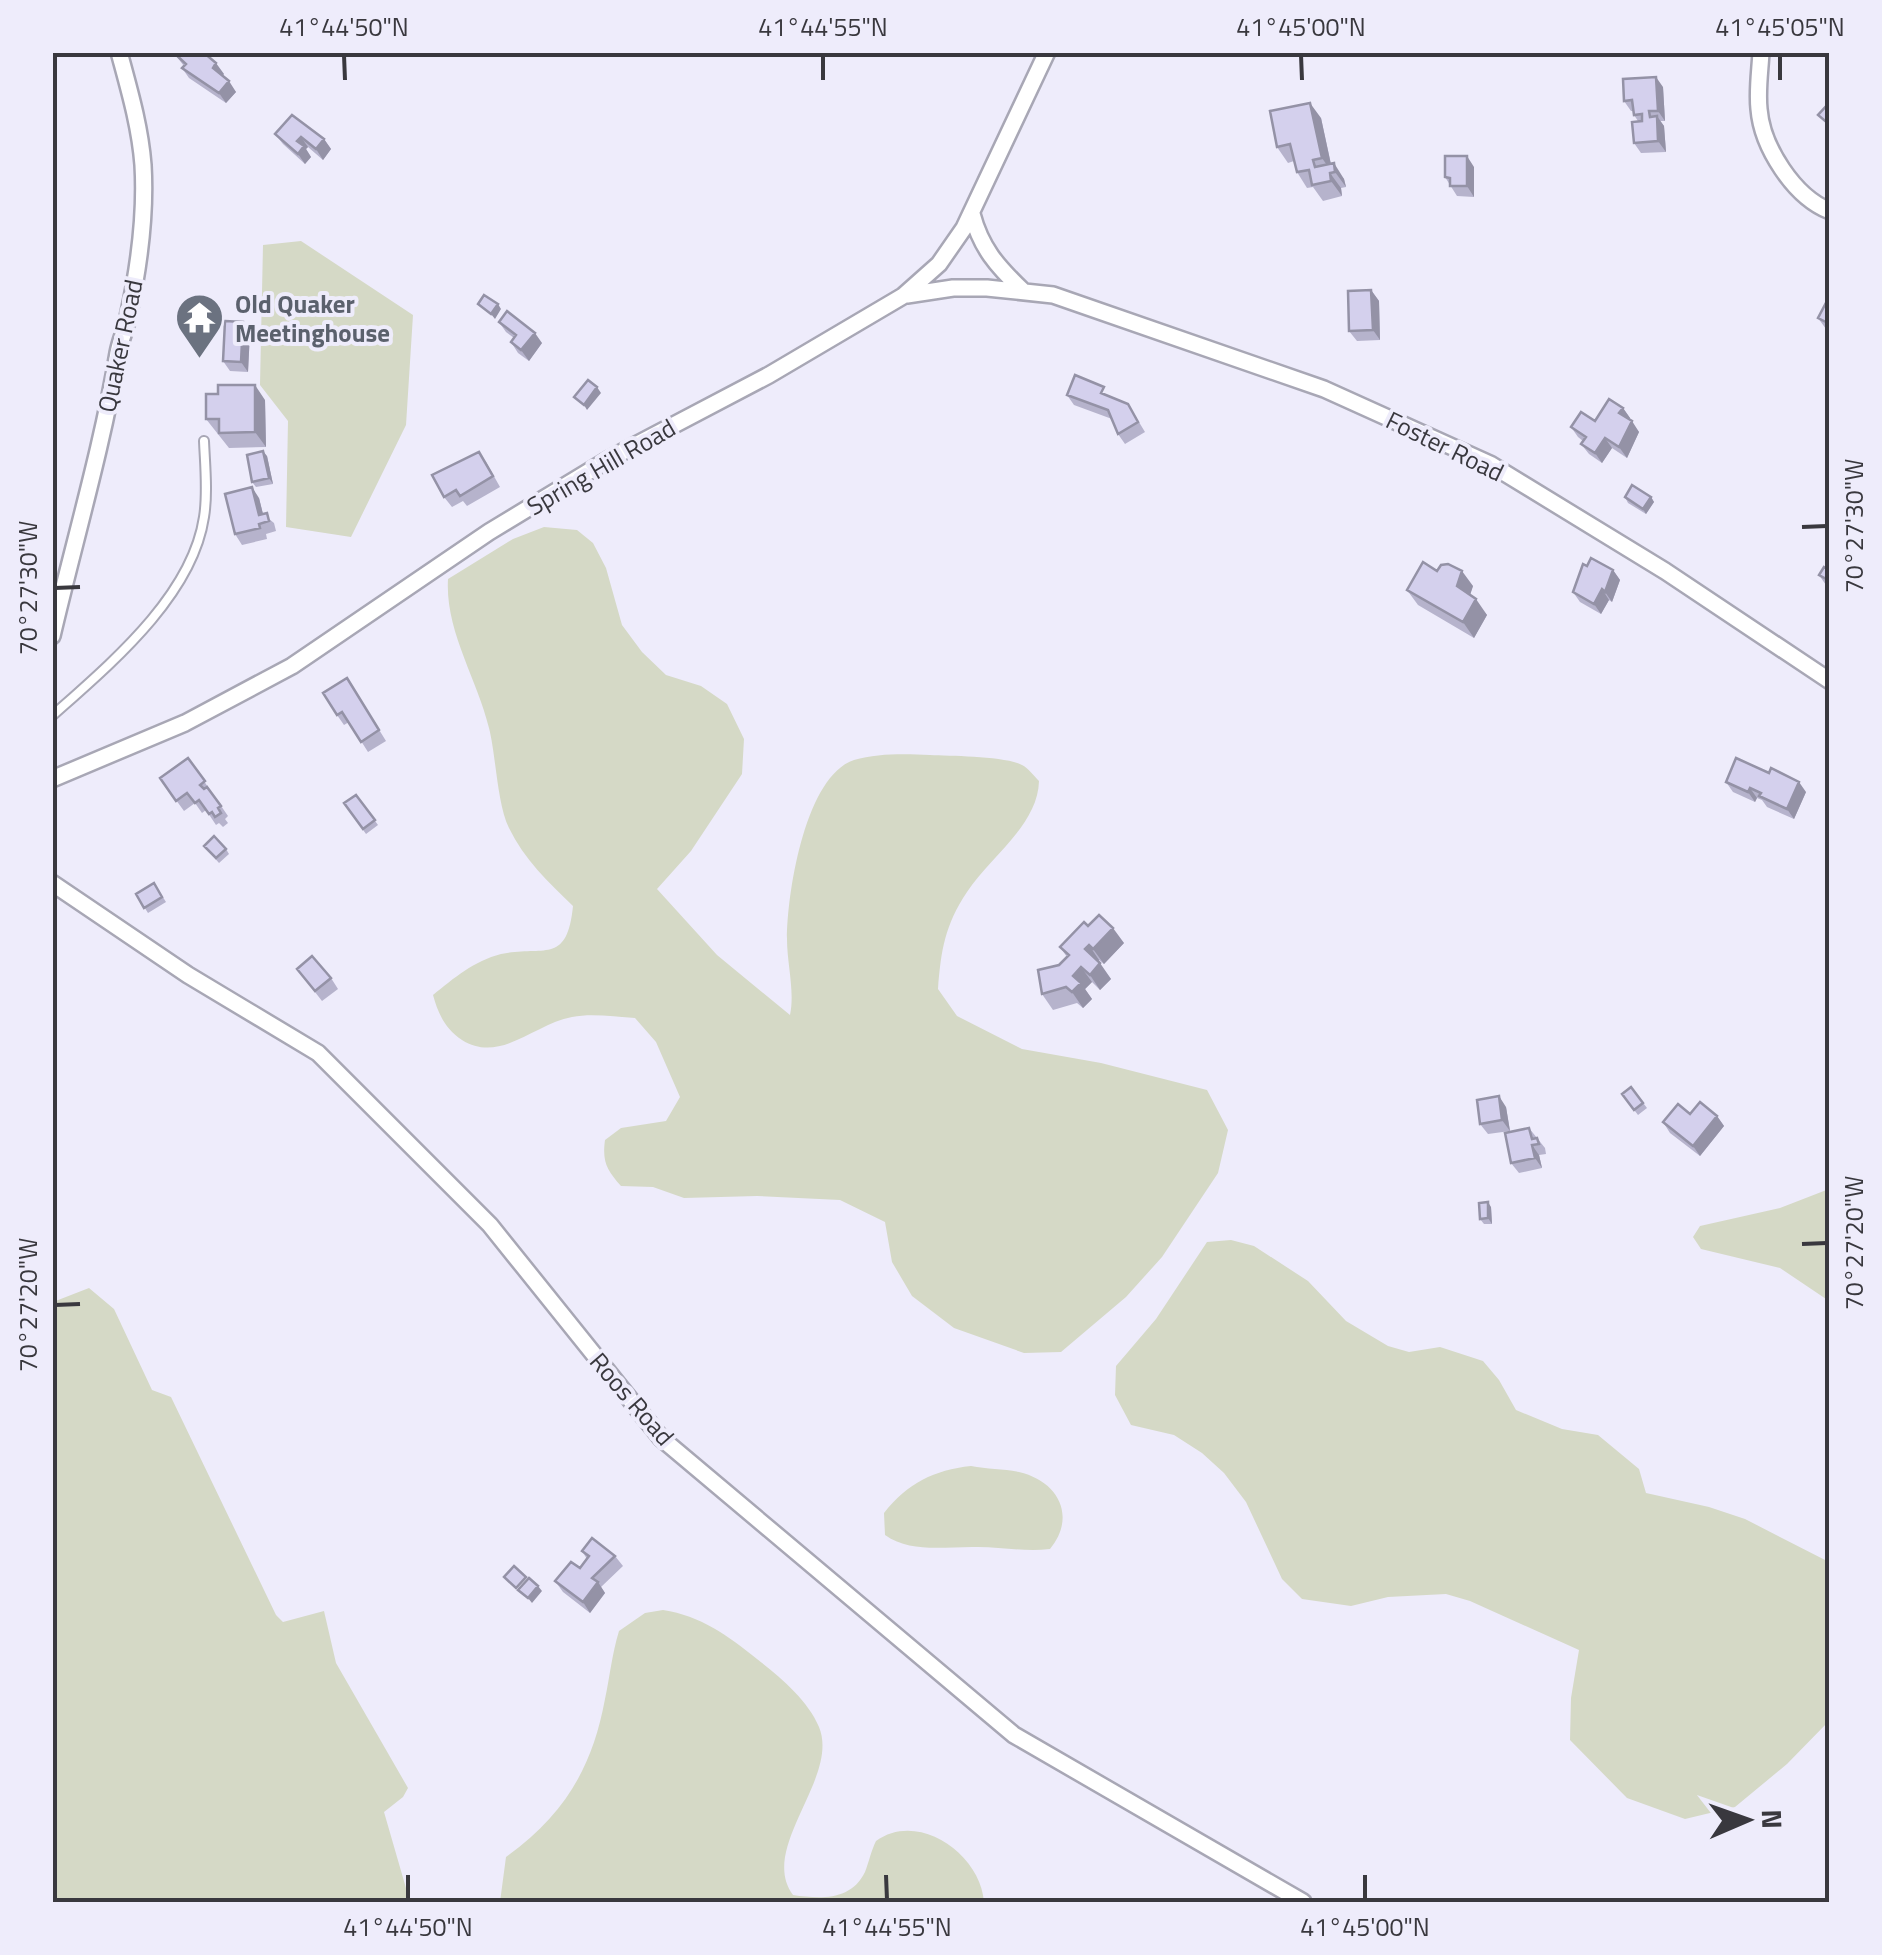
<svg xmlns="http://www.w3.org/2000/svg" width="1882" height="1955" font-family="'Titillium Web',sans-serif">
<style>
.green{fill:#d5d9c6}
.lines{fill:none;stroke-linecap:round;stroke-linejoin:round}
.service-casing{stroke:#a8a7b5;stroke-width:12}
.minor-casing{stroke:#a8a7b5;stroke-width:20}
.service{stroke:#fff;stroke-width:8}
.minor{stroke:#fff;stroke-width:15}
.wall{fill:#b6b3cc}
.shaded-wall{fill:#9492a6}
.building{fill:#d4d0ed;stroke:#9492a6;stroke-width:2.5}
.ticks{fill:none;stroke:#39383e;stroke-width:4}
.labels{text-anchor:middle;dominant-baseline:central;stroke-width:8;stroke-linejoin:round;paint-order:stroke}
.worship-label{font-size:25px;font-weight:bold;fill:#5b616d;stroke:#eeecfb;text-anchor:start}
.street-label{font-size:25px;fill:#39383e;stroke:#eeecfb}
.neatline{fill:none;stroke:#39383e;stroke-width:4}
.ticks-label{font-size:25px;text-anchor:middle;fill:#39383e}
</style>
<rect width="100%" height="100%" fill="#eeecfb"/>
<!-- green -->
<path class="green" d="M301,241l112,74 -7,110 -55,112 -65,-10 2,-106 -28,-36 3,-140z
M544,527l33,3 16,13 13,25 16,57 20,27 24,23 35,11 26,18 17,35 -2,35 -51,77 -34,38 60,66 73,60c5,-24 -3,-51 -3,-76 0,-45 18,-163 67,-179 24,-7 52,-6 76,-5 21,1 75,1 92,10 6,3 12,11 17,16 -1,44 -49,76 -72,111 -22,33 -26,58 -29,97l19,27 65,33 79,14 106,27 21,40 -10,43 -56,84 -36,40 -65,55 -37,1 -70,-25 -42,-32 -20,-34 -7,-40 -45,-22 -83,-4 -73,2 -31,-11 -32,-1c-14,-16 -19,-24 -16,-46l16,-12 45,-7 14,-24 -24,-55 -21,-24c-20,-1 -43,-5 -63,-1 -38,7 -72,47 -110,23 -17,-11 -24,-27 -29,-45 21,-17 41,-34 68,-41 42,-9 66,12 72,-48 -25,-24 -49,-47 -64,-78 -12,-24 -13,-73 -20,-100 -12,-50 -44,-97 -41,-149l65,-40z
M1829,1189v112l-49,-33 -79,-19 -8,-12 7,-11 80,-18z
M1231,1240l23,6 54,35 38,40 42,25 21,6 31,-5 43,14 16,19 17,30 46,19 36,6 41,34 7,24 63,14 36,12 84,43v159l-42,43 -52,43 -50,12 -58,-21 -57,-58 1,-42 8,-48 -109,-49 -24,-7 -58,3 -37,9 -49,-7 -20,-20 -36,-77 -22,-29 -22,-20 -28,-18 -43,-10 -16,-30 1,-29 40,-47 51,-77z
M89,1288l25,21 38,81 19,7 105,218 7,7 41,-11 12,52 72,125 -5,9 -19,15 26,90h-357v-600z
M971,1466c16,3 33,3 48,6 39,9 58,44 31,77 -25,3 -47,-2 -72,-2 -31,-1 -66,7 -93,-12l-1,-22c24,-30 50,-43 87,-47z
M663,1610c38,6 64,25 94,49 22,17 51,41 62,68 21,51 -61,121 -26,168 27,4 58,6 72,-23 4,-10 6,-21 11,-31 43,-31 105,14 108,61h-484l6,-45c58,-42 86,-88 99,-158 5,-24 7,-45 14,-68l26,-18z"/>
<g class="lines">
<defs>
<path id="service" d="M52,716c57,-51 140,-119 152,-199 4,-24 1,-52 0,-76"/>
<path id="minor" d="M1761,52c-1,19 -4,38 -2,57 3,38 35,88 71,102
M972,214c9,34 25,52 50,76
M907,295l46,-7h34l66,7 271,94 166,75 175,107 165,110
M52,636c22,-94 50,-188 66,-283 2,-12 8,-24 10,-36 11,-50 18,-102 15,-152 -3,-39 -14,-76 -24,-113
M52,779l133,-56 107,-57 197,-134 122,-74 158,-83 134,-79 36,-32 25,-36 83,-176
M52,883l136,92 130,78 172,172 171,213 353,297 289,167"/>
</defs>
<!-- service casing -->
<use href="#service" class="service-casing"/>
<!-- minor casing -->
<use href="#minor" class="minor-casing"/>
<!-- service -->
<use href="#service" class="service"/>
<!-- minor -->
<use href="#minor" class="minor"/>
</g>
<!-- wall -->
<path class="wall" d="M173,52l51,22 -2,2 14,16 -10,11 -37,-25 -7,-10 2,-2z
M1663,87l2,34h-5l4,5 2,26 -25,1 -7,-10 4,-22 -4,-6 -1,-4h-2l-7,-10z
M1321,118l10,46 13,15 2,8 -5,1 1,8 -19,5 -10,-14 -6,1 -10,-16 -3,-11 -6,2 -11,-16z
M275,134l49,5 7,10 -8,11 -15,-13 -2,2 5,8 -6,7 -22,-20z
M1474,167v30l-17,-1 -12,-19z
M1371,290l8,11 1,39 -23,1 -8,-10z
M1830,298v33l-4,-2 -8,-11z
M243,322l7,10 -2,40 -18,-1 -7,-10z
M499,322l43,21 -13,18 -11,-8 -7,-11 3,-4 -8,-6z
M1067,395l43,1 18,8 17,28 -20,12 -7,-10 -6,-15 -38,-14z
M265,400l1,47 -37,1 -23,-29z
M1623,408l7,10 -1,2 10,12 -12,26 -15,-10 -10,15 -13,-9 -8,-10 2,-3 -5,-4 -7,-10 24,-6z
M267,456l6,28 -17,3 -4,-5z
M486,462l14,25 -33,19 -4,-5 -11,6 -8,-10z
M1625,497h26l3,5 -8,12 -18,-11z
M259,498l4,16 11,9 2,8 -10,3 1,5 -25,6 -7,-11z
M1587,566l26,4 7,10 -8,22 -3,-2 -8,14 -21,-12 -7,-10z
M1830,570v31l-5,-7 3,-6 -9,-13z
M1437,571l36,15 -3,9 17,20 -13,23 -56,-33 -11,-15z
M347,678l39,63 -18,11 -19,-30 -5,3 -7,-10z
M188,758l40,58 -3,3 3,4 -5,4 -4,-4 -3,2 -10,-15 -4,3 -7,-10 -11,8 -24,-33z
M1726,782l80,10 -12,27 -27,-12 -5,-7 -5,-2 -2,4 -22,-10z
M356,795l22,30 -12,9 -22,-31z
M204,846l22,3 3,5 -10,9z
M154,883l12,19 -18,11 -12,-19z
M1088,926l36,17 -20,21 -5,-4 -1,2 13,17 -11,11 -8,-8 -7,7 7,10 -9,9 -6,-5 -24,7 -11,-16 17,-29 8,-8 -7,-10z
M297,969l34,9 7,11 -16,12z
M1631,1087l16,21 -9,7 -16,-21z
M1506,1107l4,24 -22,3 -8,-10z
M1690,1114l27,2 7,10 -24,30 -30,-23 -7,-11z
M1529,1128l16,20 1,6 -7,1 3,13 -23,5 -8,-10z
M1491,1207l1,17h-8l-4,-5z
M582,1551l33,5 8,10 -22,21 4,6 -15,20 -27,-21 -8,-11 25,-13 7,-9z"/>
<!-- shaded-wall -->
<path class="shaded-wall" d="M216,63l8,11 -4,4 -7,-10z
M1656,77l7,10 2,34 -7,-10z
M229,81l7,11 -10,11 -7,-10z
M1310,103l11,15 12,56 -11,-16z
M1657,116l7,10 2,26 -8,-11z
M301,137l7,10 -2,2 5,8 -6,7 -7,-10 -1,-13z
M324,139l7,10 -8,11 -7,-11z
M1467,156l7,11v30l-7,-11z
M1334,163l10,16 2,8 -11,-15z
M1330,173l11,15 1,8 -11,-15z
M1371,290l8,11 1,39 -7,-10z
M498,304l3,5 -6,10 -4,-5z
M243,322l7,10 -2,40 -7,-10z
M535,333l7,10 -13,18 -8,-11z
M255,385l10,15 1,47 -11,-15z
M597,387l4,6 -14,17 -3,-5z
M1623,408l7,10 -4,5 -7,-10z
M1632,421l7,11 -12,26 -8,-11z
M1605,438l7,10 -10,15 -7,-10z
M263,451l4,5 6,28 -4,-6z
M252,487l7,11 6,24 -6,-7z
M1651,497l3,5 -8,12 -3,-5z
M1613,570l7,10 -8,22 -7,-10z
M1462,571l11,15 -5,15 -11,-15z
M1602,589l7,11 -8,14 -7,-10z
M1476,599l11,16 -13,23 -11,-16z
M1799,782l7,10 -12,27 -7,-10z
M1750,788l7,10 -2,4 -7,-10z
M1113,928l11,15 -20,21 -11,-15z
M1089,945l10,15 -3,4 -11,-15z
M1100,963l11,16 -11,11 -10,-15z
M1081,967l11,15 -7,7 7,10 -9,9 -11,-16 1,-16z
M1499,1096l7,11 4,24 -8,-11z
M1717,1116l7,10 -24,30 -7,-10z
M1532,1145l7,10 3,13 -7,-10z
M1488,1202l3,5 1,17 -4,-6z
M598,1582l7,11 -15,20 -7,-11z
M538,1586l4,5 -10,12 -4,-5z"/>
<!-- building -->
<path class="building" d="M173,52h30l13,11 -3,5 16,13 -10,12 -37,-25 4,-4z
M1656,77l2,34h-9l1,6 7,-1 1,25 -24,2 -2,-21 10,-1v-7l-8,1 -2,-15 -8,1 -1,-22z
M1830,102v23l-12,-10z
M1310,103l12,55 -9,2 2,7 19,-4 1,9 -5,1 1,8 -19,4 -3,-15 -12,2 -7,-28 -13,3 -7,-36z
M292,115l32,24 -8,10 -15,-12 -4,4 7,5 -6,8 -23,-20z
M1445,156h22v30h-17v-8l-5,-1z
M1371,290l2,40 -24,1 -1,-40z
M484,295l14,9 -7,10 -13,-10z
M1829,297l1,1v26l-12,-6z
M507,311l28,22 -14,17 -10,-8 5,-7 -17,-13z
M225,321l18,1 -2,40 -18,-1z
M1075,375l29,12 -3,6 27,11 10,18 -20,12 -10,-24 -41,-15z
M588,380l9,7 -13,18 -10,-8z
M218,385h37v47l-36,1v-14h-13v-25h12z
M1609,399l14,9 -4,5 13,8 -13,26 -14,-9 -10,15 -14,-9 5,-7 -15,-10 10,-15 14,9z
M263,451l6,27 -17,4 -5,-27z
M479,452l14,24 -33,20 -4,-6 -12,7 -12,-22z
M1632,485l19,12 -8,12 -18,-12z
M252,487l7,28 8,-2 2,8 -10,3 1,4 -25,6 -10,-40z
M1591,558l22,12 -8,22 -3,-3 -8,15 -21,-12 10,-28 4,2z
M1423,562l14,9 4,-6 7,-1 14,7 -5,15 19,13 -13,23 -56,-32z
M1824,567l6,3v11l-11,-6z
M347,678l32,52 -18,12 -19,-30 -5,3 -14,-22z
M188,758l17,23 -5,4 4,4 3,-2 14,19 -3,2 3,5 -6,4 -3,-5 -3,2 -10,-14 -4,3 -8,-10 -11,8 -16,-23z
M1736,758l33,15 2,-5 28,14 -12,27 -28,-13 2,-3 -11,-5 -2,4 -22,-10z
M356,795l19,25 -12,9 -19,-26z
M214,836l12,13 -10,9 -12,-12z
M154,883l8,14 -18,11 -8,-14z
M1099,915l14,13 -20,21 -4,-4 -4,4 15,14 -10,12 -9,-8 -8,9 8,7 -9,9 -6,-5 -24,7 -4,-24 21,-5 10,-10 -9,-8 24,-25 4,4z
M312,956l19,22 -16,13 -18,-22z
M1631,1087l12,16 -9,7 -12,-16z
M1499,1096l3,24 -22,4 -3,-24z
M1700,1102l17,14 -24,30 -30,-24 15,-18 12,10z
M1529,1128l3,11 5,-1 2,6 -7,1 3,13 -24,5 -6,-30z
M1488,1202v16l-8,1 -1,-16z
M592,1538l23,18 -23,22 6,4 -15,20 -28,-21 16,-19 9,6 9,-12 -7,-5z
M514,1566l12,11 -10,11 -12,-11z
M529,1578l9,8 -10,12 -10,-8z"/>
<!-- ticks -->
<path class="ticks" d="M344,55l1,25M823,55v25M1301,55l1,25M1780,55v25M1802,527l25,-1M55,588l25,-1M1802,1244l25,-1M55,1305l25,-1M408,1875v25M886,1875l1,25M1365,1875v25"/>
<!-- icons -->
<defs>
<symbol id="temple-pin" viewBox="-11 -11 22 30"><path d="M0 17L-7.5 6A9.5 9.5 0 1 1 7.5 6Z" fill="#6b7280" stroke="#eeecfb"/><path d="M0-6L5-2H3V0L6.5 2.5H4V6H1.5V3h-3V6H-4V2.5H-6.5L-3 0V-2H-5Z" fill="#fff"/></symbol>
</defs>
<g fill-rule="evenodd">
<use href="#temple-pin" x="172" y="290" width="55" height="75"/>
</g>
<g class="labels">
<!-- worship labels -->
<g class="worship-label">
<text x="235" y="304">Old Quaker<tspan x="235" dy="29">Meetinghouse</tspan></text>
</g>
<!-- street labels -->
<g class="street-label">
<text transform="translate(120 346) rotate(-78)">Quaker Road</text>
<text transform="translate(1445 446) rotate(26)">Foster Road</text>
<text transform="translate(601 467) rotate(-30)">Spring Hill Road</text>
<text transform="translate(632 1399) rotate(49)">Roos Road</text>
</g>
</g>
<!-- border -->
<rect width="1882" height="1955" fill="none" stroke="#eeecfb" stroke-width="110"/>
<!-- north arrow -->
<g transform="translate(1747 1820) rotate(88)" stroke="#eeecfb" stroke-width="8" paint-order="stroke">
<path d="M0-8L18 38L0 25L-18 38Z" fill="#39383e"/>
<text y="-15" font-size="28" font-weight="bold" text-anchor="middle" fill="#39383e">N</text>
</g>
<rect x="55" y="55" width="1772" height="1845" class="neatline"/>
<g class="ticks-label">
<text x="344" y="36">41°44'50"N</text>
<text x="823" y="36">41°44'55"N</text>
<text x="1301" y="36">41°45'00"N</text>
<text x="1780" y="36">41°45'05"N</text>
<text transform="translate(1854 526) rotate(-90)" y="9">70°27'30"W</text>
<text transform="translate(28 588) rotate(-90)" y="9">70°27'30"W</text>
<text transform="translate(1854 1243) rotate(-90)" y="9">70°27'20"W</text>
<text transform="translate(28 1305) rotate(-90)" y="9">70°27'20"W</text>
<text x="408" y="1936">41°44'50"N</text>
<text x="887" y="1936">41°44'55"N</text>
<text x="1365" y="1936">41°45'00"N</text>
</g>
</svg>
